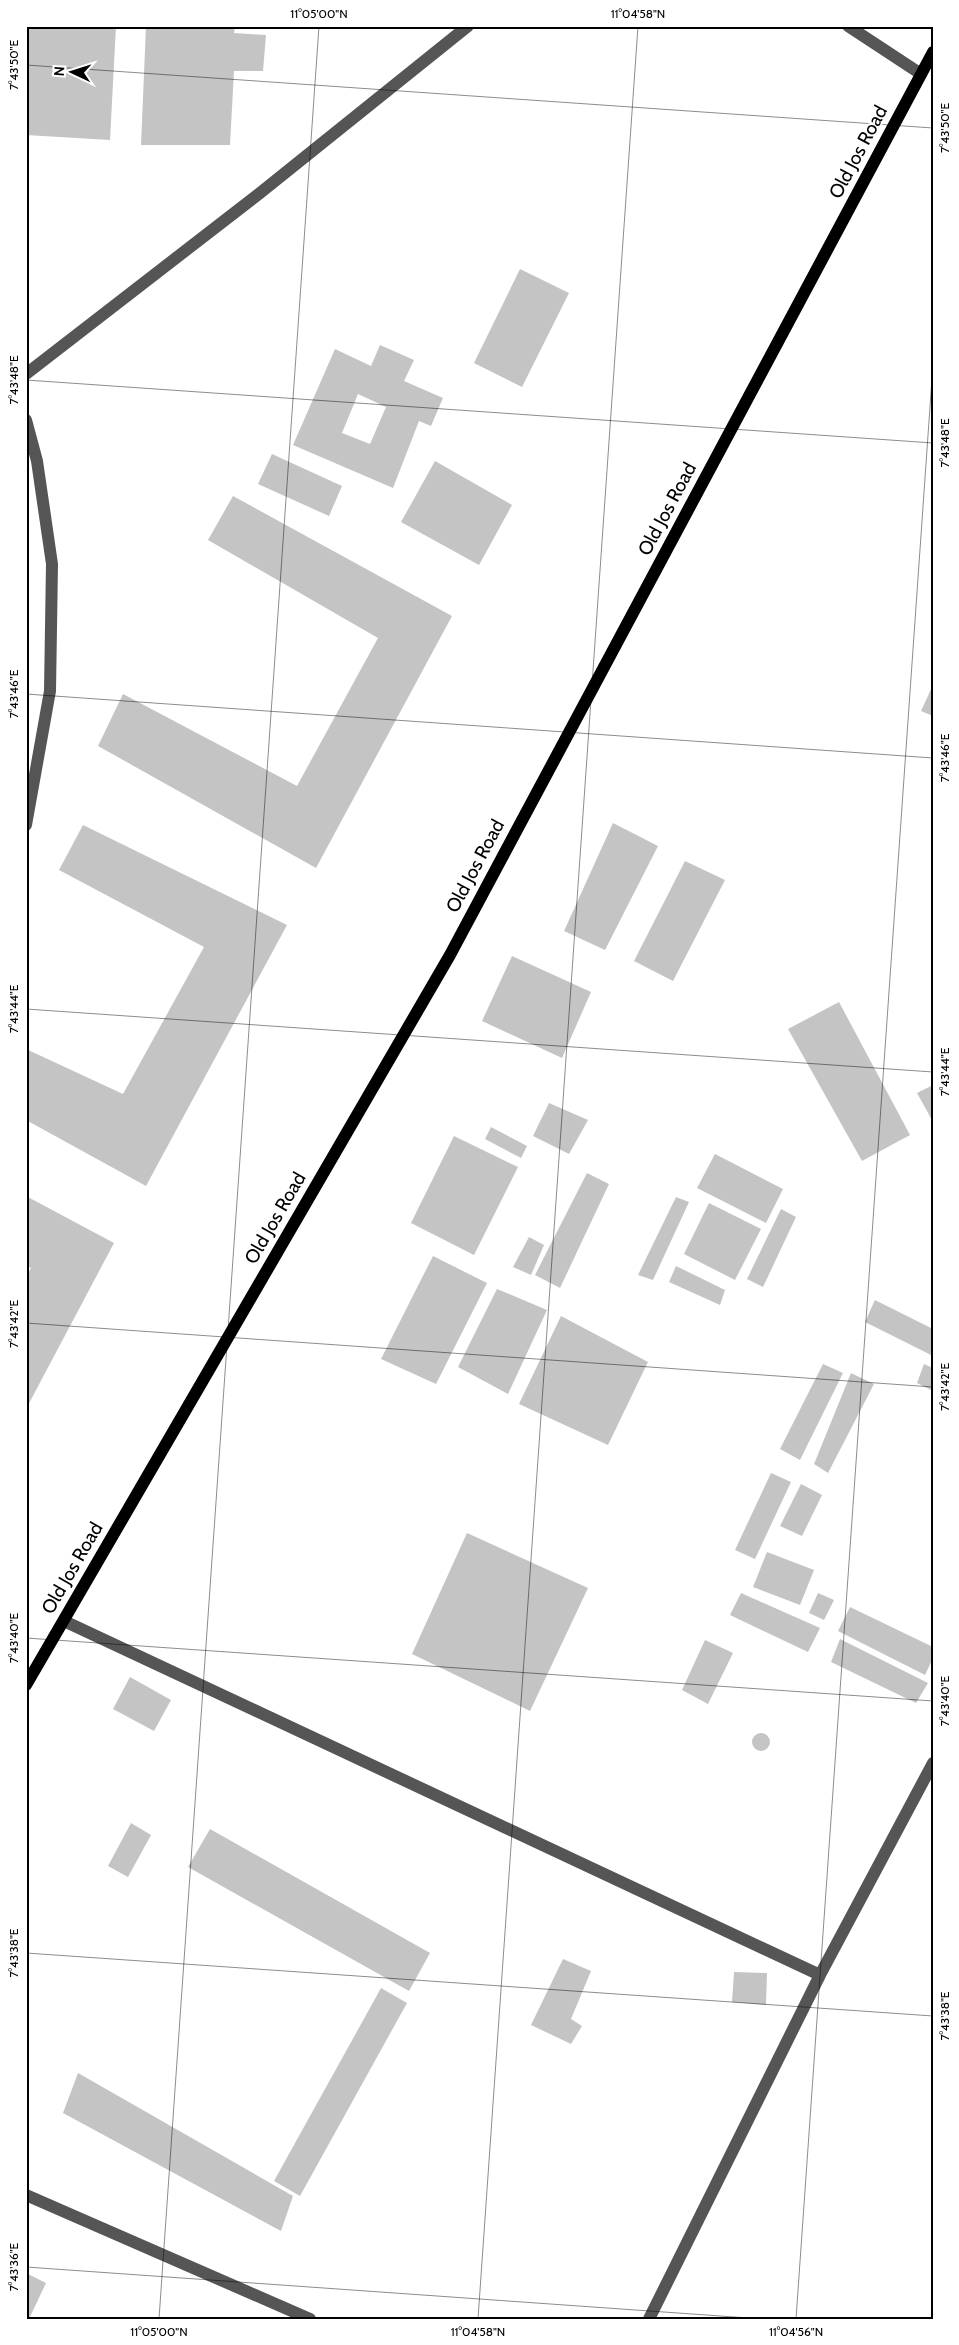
<svg xmlns="http://www.w3.org/2000/svg" width="959" height="2345" font-family="Cabin,sans-serif">
<style>
.building{fill:#c4c4c4;fill-rule:evenodd}
.lines{fill:none;stroke-linecap:round;stroke-linejoin:round}
.minor{stroke:#555;stroke-width:12}
.major{stroke:#000;stroke-width:12}
.ticks{fill:none;stroke:#000;stroke-width:1;stroke-opacity:0.45}
.labels{text-anchor:middle;dominant-baseline:central;stroke-width:4;stroke-linejoin:round;paint-order:stroke}
.street-label{font-size:19px;fill:#000;stroke:#fff}
.neatline{fill:none;stroke:#000;stroke-width:2}
.ticks-label{font-size:12px;text-anchor:middle;fill:#000}
</style>
<rect width="100%" height="100%" fill="#fff"/>
<!-- building -->
<path class="building" d="M26,26h90l-6,114 -84,-5z
M146,26h89l-1,7 32,2 -3,36h-29l-4,74h-89z
M520,269l49,24 -47,94 -48,-24z
M380,345l34,15 -10,21 39,17 -12,28 -12,-5 -26,67 -100,-43 42,-96 36,17zM358,394l28,13 -16,37 -28,-11z
M272,454l70,32 -13,30 -71,-32z
M435,461l77,44 -33,60 -78,-43z
M233,496l219,120 -136,252 -218,-122 25,-52 174,92 81,-148 -170,-98z
M933,685v31l-12,-5z
M613,823l45,23 -53,104 -41,-19z
M83,825l204,100 -141,261 -120,-66v-71l97,45 81,-147 -145,-77z
M685,861l40,19 -52,101 -39,-20z
M512,956l79,36 -29,66 -80,-37z
M839,1002l71,133 -48,26 -74,-132z
M933,1085v37l-16,-29z
M549,1103l39,17 -19,34 -36,-18z
M491,1127l36,19 -6,12 -36,-19z
M454,1136l64,31 -44,88 -63,-32z
M715,1154l68,35 -17,34 -69,-35z
M587,1173l22,11 -49,104 -25,-13z
M26,1196l88,47 -88,166v-132l5,-9 -5,-3z
M676,1197l13,5 -36,78 -15,-5z
M709,1203l52,26 -26,51 -51,-26z
M781,1209l15,8 -33,70 -16,-8z
M529,1237l15,8 -13,30 -18,-8z
M433,1256l54,27 -51,101 -55,-25z
M676,1266l49,24 -5,15 -51,-23z
M497,1289l50,21 -39,84 -50,-27z
M875,1300l58,29v27l-68,-34z
M561,1316l87,46 -40,83 -89,-41z
M823,1364l20,9 -43,87 -20,-11z
M924,1364l9,4v23l-16,-8z
M851,1373l23,11 -46,89 -14,-9z
M771,1473l20,9 -36,77 -20,-9z
M801,1484l21,11 -20,41 -22,-10z
M467,1533l121,55 -58,123 -118,-57z
M767,1552l47,18 -14,35 -47,-18z
M741,1593l79,35 -12,24 -78,-37z
M818,1593l16,7 -10,20 -15,-7z
M850,1607l83,40v11l-8,17 -87,-44z
M840,1639l88,44 -12,20 -85,-41z
M705,1640l28,13 -25,51 -26,-14z
M130,1677l41,23 -17,31 -41,-22z
M752 1742a9 9 0 1 1 18 0a9 9 0 1 1-18 0Z
M131,1823l20,12 -23,42 -20,-11z
M210,1829l220,124 -21,38 -221,-124z
M563,1959l28,12 -20,48 11,7 -11,18 -40,-19z
M734,1972l33,1 -1,32 -34,-3z
M381,1988l26,15 -107,193 -26,-15z
M78,2073l215,123 -12,35 -218,-118z
M26,2273l20,10 -17,36h-3z"/>
<g class="lines">
<!-- minor -->
<path class="minor" d="M848,26l73,48
M26,374l234,-181 208,-167
M26,420l11,41 15,103 -2,127 -24,134
M64,1621l756,354
M26,2195l284,124
M649,2319l171,-344 113,-212"/>
<!-- major -->
<path class="major" d="M26,1685l424,-730 483,-903"/>
</g>
<!-- ticks -->
<path class="ticks" d="M26,65l907,63M26,380l907,63M26,694l907,64M26,1009l907,63M26,1323l907,64M26,1638l907,63M26,1953l907,63M26,2267l737,52M159,2319l160,-2293M478,2319l160,-2293M796,2319l137,-1955"/>
<g class="labels">
<!-- street labels -->
<g class="street-label">
<text transform="translate(858 152) rotate(-62)">Old Jos Road</text>
<text transform="translate(667 509) rotate(-62)">Old Jos Road</text>
<text transform="translate(475 866) rotate(-62)">Old Jos Road</text>
<text transform="translate(275 1218) rotate(-60)">Old Jos Road</text>
<text transform="translate(72 1568) rotate(-60)">Old Jos Road</text>
</g>
</g>
<!-- border -->
<rect width="959" height="2345" fill="none" stroke="#ffffff" stroke-width="55"/>
<!-- north arrow -->
<g transform="translate(72 72) rotate(274)" stroke="#ffffff" stroke-width="4" paint-order="stroke">
<path d="M0-4L9 19L0 12L-9 19Z" fill="#000000"/>
<text y="-8" font-size="14" font-weight="bold" text-anchor="middle" fill="#000000">N</text>
</g>
<rect x="28" y="28" width="904" height="2290" class="neatline"/>
<g class="ticks-label">
<text x="319" y="18">11°05'00"N</text>
<text x="638" y="18">11°04'58"N</text>
<text transform="translate(14 65) rotate(-90)" y="4">7°43'50"E</text>
<text transform="translate(945 128) rotate(-90)" y="4">7°43'50"E</text>
<text transform="translate(14 380) rotate(-90)" y="4">7°43'48"E</text>
<text transform="translate(945 443) rotate(-90)" y="4">7°43'48"E</text>
<text transform="translate(14 694) rotate(-90)" y="4">7°43'46"E</text>
<text transform="translate(945 758) rotate(-90)" y="4">7°43'46"E</text>
<text transform="translate(14 1009) rotate(-90)" y="4">7°43'44"E</text>
<text transform="translate(945 1072) rotate(-90)" y="4">7°43'44"E</text>
<text transform="translate(14 1324) rotate(-90)" y="4">7°43'42"E</text>
<text transform="translate(945 1387) rotate(-90)" y="4">7°43'42"E</text>
<text transform="translate(14 1638) rotate(-90)" y="4">7°43'40"E</text>
<text transform="translate(945 1701) rotate(-90)" y="4">7°43'40"E</text>
<text transform="translate(14 1953) rotate(-90)" y="4">7°43'38"E</text>
<text transform="translate(945 2016) rotate(-90)" y="4">7°43'38"E</text>
<text transform="translate(14 2267) rotate(-90)" y="4">7°43'36"E</text>
<text x="159" y="2336">11°05'00"N</text>
<text x="478" y="2336">11°04'58"N</text>
<text x="796" y="2336">11°04'56"N</text>
</g>
</svg>
